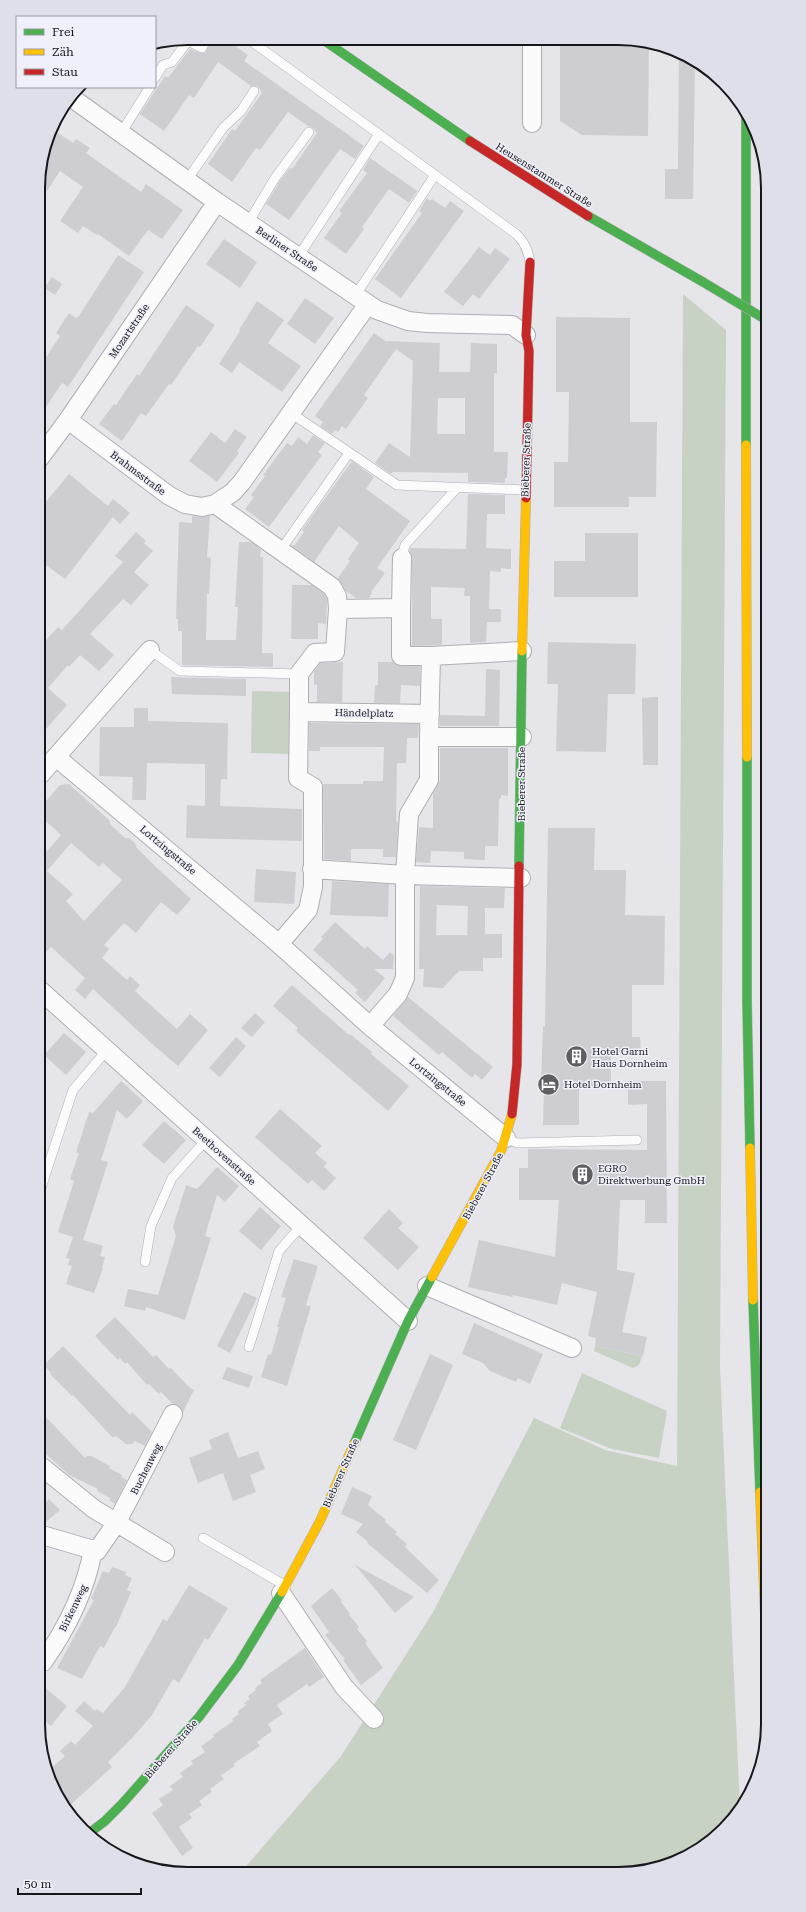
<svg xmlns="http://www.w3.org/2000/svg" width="806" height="1912" font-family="'Roboto Serif',serif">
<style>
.green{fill:#c7d2c5}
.building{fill:#ceced2;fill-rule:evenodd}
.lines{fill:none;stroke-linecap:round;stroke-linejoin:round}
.lane-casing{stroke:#afafb3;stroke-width:10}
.street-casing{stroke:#afafb3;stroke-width:20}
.fast-casing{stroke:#afafb3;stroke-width:10}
.slow-casing{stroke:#afafb3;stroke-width:10}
.jam-casing{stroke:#afafb3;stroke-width:10}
.lane{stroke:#fbfbfc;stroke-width:9}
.street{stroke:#fbfbfc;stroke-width:18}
.fast{stroke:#4caf50;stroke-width:9}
.slow{stroke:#ffc107;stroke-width:9}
.jam{stroke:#c62828;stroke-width:9}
.fast-bridge-casing{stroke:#afafb3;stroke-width:10;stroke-linecap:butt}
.fast-bridge{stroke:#4caf50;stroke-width:9}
.labels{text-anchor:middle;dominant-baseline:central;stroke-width:3;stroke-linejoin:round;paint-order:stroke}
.street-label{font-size:10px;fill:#17171b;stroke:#eff0fa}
.poi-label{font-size:10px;fill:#17171b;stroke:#eff0fa;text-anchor:start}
.rim{fill:none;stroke:#17171b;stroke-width:2}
</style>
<rect width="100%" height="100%" fill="#e5e5ea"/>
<!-- green -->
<path class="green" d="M683,294l43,36 -6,1038 20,441 -3,6 -36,34 -45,20 -414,2 99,-115 91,-142 102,-196 71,32 72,16z
M252,691l41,1v62l-42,-1z
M595,1346l47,10 -3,9 -6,3 -39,-17z
M582,1373l85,38 -8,47 -47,-9 -52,-21z"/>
<!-- building -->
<path class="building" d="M213,38h11l24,17 -4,6 120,85 -9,13 -15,-10 -51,71 -23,-16 14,-23 10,-13 2,1 25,-36 -5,-6 -4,-1 -20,-14 -28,38 -4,-2 -24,34 -24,-18 24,-35 3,2 27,-38 -4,-7h-7l-33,-24 -24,36 -5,-3 -25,36 -24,-17 25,-38 3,2 22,-29 10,4h5z
M560,40l89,1 -1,95 -66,-1 -22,-14z
M679,52l16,9 -2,138h-28v-30h13z
M52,129l21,14 3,-4 14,9 -4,5 55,39 5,-8 37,26 -21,29 -14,-9 -19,26 -31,-22 -1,1 -14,-9 -5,7 -18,-12 23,-34 -23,-16 -22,34v-27z
M370,158l47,33 -8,12 -20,-14 -27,38 2,2 -18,25 -22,-16 18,-25 -3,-2 28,-38 -4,-3z
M427,198l3,3 2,-2 13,9 5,-7 14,10 -63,87 -26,-19 47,-66 -3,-2z
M224,239l33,23 -17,26 -34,-24z
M479,247l11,8 5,-7 15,11 -31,40 -6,-5 -10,12 -19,-14z
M118,255l26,17 -76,115 -6,-4 -23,34v-49l21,-32 -4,-3 13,-20 7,5 3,-2z
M52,277l10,7 -7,11 -11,-7z
M305,298l29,20 -19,26 -28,-20z
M257,301l27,19 -16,23 33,23 -19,26 -43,-30 -7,11 -13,-9 21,-33 -1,-1z
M186,305l29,20 -15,22 -2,-1 -27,39 -2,-1 -23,32 -5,-3 -19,28 -23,-17 15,-20 2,1 21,-31 2,2z
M556,317l74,1v104h27l-1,75h-27v10h-75v-45h14l1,-70h-13z
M374,333l17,12 -6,-4 55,2 -1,29h31l1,-29 26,1v29h-3v79h14l-1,26h-2v5l-37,-1v-9l-75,-1 -2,2 -16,-11 14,-20 21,14 3,-96 -17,-12 -32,46 4,3 -22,31 -4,-3 -4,6 -3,-2 -3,4 -12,-8 3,-4 -8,-6zM438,398h27v36h-28z
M235,429l12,8 -10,14 2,2 -22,29 -28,-21 22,-29 14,11z
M313,435l12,8 -7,9 4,3 -53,72 -24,-18 9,-12 -3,-2 14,-19 -2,-1 24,-32 5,3 6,-9 9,7z
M352,461l22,16 -8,12 44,32 -33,47 8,5 -14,19 1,1 -3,5h-13l-10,-7 -8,-13 12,-17 -2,-2 11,-16 -20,-17 -25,36 -23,-17h4l9,-13 -2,-2z
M69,474l39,32 5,-7 17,14 -10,11 -7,-7 -48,62 -26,-19v-50z
M468,494l37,1v19h-18l-1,34 25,1v20l-10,-1v4l-11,-1 -1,38h12v13h-14l-1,20 -16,1v-47h-6l1,-8 -34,-1v32h11v26l-30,1v-88l-2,-7v-3l56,1z
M192,516l8,1 10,-1 -3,41 4,1 -2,36 -2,-1 -1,47h30l2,-33h-3l4,-65h12l10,7 -1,8h3l-1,96h11v14l-91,-2v-34h-4v-12h-2l3,-97 13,1z
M136,532l10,9 -2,2 9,8 -19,21 15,13 -18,20 -8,-6 -33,35 24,21 -15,16 -19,-16 -11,12 -1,-2 -20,23 19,17 -27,31v-89l18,-20 4,3 61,-68 -8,-6z
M585,533h53v64h-84v-36h31z
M292,585h20l12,9 3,5 -1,25 -8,-1v16h-27z
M548,642l88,2 -1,50h-27l-2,58 -50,-1 2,-67h-11z
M343,662l-1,40h-25v-17l-3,-1v-13l6,-8z
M378,662h15l8,4h19v20l-19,-1 -1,18h-26l1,-18h3z
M486,669l14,1 -1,56h-59v-11l45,1z
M171,677l75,2v17l-74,-2z
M658,697v68h-15l-1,-67z
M134,708h14v13l80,2 -1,56h-6l-1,27 82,3v32l-116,-3 1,-33 18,1v-42l-58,-1 -1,37h-14l1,-23 -34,-1 1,-49h34z
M309,723l110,1 -1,14h-11l-1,25h-9l-1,58 2,1 -2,35h-13v-8h-32v12l-27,-2 -1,-75h40v-3h20l1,-34h-64v4h-11z
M440,748h68v48l-7,-1v4h-2l-1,47h-13v14l-21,-1v-7l-33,-1 -1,12 -14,-1 3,-35 14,1v-35l7,-13z
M69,784l41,37v3l15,14h4l6,5 1,4 21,21 34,31 -14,16 -16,-13 -25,31 -12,-10 -20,22 5,4 -7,9 25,22 3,-4 10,9 -5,6 42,38 13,-15 18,16 -30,36 -28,-24 -57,-53 -8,10 -10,-9 10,-12 -34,-31 -4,4 -6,-6 -1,-86 21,-24 -21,-19v-8l20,-23zM71,843l28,24 4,-4 19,17 -38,41 -18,-20 7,-7 -26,-23z
M548,828h47l-1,42h32l-1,45 40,1 -1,69h-32v52h8l1,14 -30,1v35l-32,-1v39h-36l1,-41h-3l2,-58h2z
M256,869l40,3 -2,32 -40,-2z
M332,881l57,3 -1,33 -58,-2z
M420,886l85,2 -1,20h-19v26h17v24h-19v13h-24l-16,17 -20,-1 1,-18h-5zM437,905l31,1 -1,29h-31z
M335,922l30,27 2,-3 16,14 7,-8 4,4 -1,13h-19l11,9 -20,24 -10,-9 3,-3 -45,-40 10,-11 -2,-2z
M292,985l57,50 1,-1 22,18 -1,2 38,32 -21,25 -74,-64 -18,-16 2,-3 -25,-22z
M408,997l85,70 -11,13 -7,-6 -3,4 -30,-26 -3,3 -46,-39z
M255,1013l10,9 -13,15 -11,-9z
M64,1033l22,19 -20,23 -22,-20z
M236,1037l10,9 -26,31 -11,-9z
M121,1081l22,20 -16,18 -10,-9 -16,50 7,2 -25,78 20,6 -3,10 5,1 -3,11h1l-9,25 -28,-9 6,-18 -4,-1 2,-6 -4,-1 7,-21 -15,-5 16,-51 -4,-2 9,-26 -3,-1 13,-40 4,1z
M628,1081h38l1,142h-22v-23h-25l-3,70 18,3 -13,59 25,5 -4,19 -48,-10 1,-8 -8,-2 9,-44 -35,-9 -5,22 -44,-10 -1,2 -44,-10 11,-47 76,17 4,-57h-40v-32h9v-19l119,1v-46l-19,1z
M280,1109l42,37 -7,7 12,10 -3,4 12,11 -12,13 -12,-11 -4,4 -53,-47z
M164,1121l22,19 -22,24 -22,-19z
M217,1167l22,19 -14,16 -8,-7 -12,41 6,2 -26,82 -39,-13 -1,4 -21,-5 4,-17 30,6 18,-59 -3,-9 13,-42 11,4z
M260,1207l21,19 -20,24 -22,-19z
M389,1209l14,14 -5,5 21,19 -21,23 -35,-32z
M294,1259l24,7 -12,39 5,1 -24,80 -26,-9 7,-23 3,1 8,-28h-2l9,-29 -5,-1z
M244,1292l13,6 -27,55 -13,-7z
M115,1317l38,40 3,-2 13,14 2,-1 17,18 6,4 -11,22 -5,-7 -5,-1 -12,-12 -2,2 -10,-10 -2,1 -20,-23 -2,2 -5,-6 -2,2 -23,-24z
M474,1323l69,31 -13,30 -12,-6 -2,4 -26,-11 -7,-8 -21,-9z
M63,1346l67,69 2,-3 20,20 -7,14 -10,-5 -3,3h-6l-10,-8 -3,2 -40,-43 -1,1 -22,-22 1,-1 -7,-8z
M430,1354l23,11 -37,85 -23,-10z
M227,1367l26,9 -4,12 -27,-9z
M42,1413l43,45 2,-2h4l19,10 -1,2 13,7 -1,2 6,3 -12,24 -6,-4 1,-2 -13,-7 1,-2 -29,-14 -27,-25z
M228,1432l10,26 20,-7 7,18 -15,6 6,17 -23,9 -10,-28 -25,10 -9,-25 23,-9 -3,-9z
M352,1487l20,9 -4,9 18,15 -1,2 12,10 -2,2 12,10 -2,3 34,33 -12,13 -60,-50 1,-1 -12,-10 7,-8 -22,-10z
M49,1499l11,11 -18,15v-19z
M355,1565l59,32 -19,16z
M112,1567l14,5 -1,3 7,3 -5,12 4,2 -15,35h-1l-11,21 -4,-2 -18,33 -25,-11 37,-68 -3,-1 12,-28 6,2z
M189,1585l39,23 -20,32 -3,-2 -26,45 -6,-4 -21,36 -20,23 -24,24 4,5 -45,41 -9,-9 -7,-18 4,-3 -7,-7 17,-15 -5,-5 11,-10 4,4 18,-19 -18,-15 9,-10 11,10 2,-2 6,4 22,-26 38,-68 4,2z
M332,1588l10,12 -1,2 9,12 -1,1 10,12 -2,2 10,12 -2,2 18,25 -22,17 -18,-25 2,-1 -20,-24 4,-3 -18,-26z
M305,1648l19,29 -15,10 -2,-3 -30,21 6,9 -15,10 4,7 -15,11 3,4 -27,18 2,2 -14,9 3,4 -14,10 2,3 -13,9 3,4 -13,9 3,4 -13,9 14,21 -11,8 -30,-43 11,-8 -4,-6 14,-9 -3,-4 13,-9 -3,-4 13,-9 -2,-3 14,-9 -4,-6 13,-9 -1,-2 20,-14 -1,-2 7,-5 -2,-2 9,-7 -2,-2 6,-4 -2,-3 8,-6 -1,-2 7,-5 -2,-3z
M43,1686l24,20 -16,20 -8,-6z"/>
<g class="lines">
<defs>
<path id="lane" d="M247,38l269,196c9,8 12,17 14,28
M155,78l8,-13 9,-3 16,-21 14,7 5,-10
M121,133l29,-46
M187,180l36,-52 18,-17 13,-20
M248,223l27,-45 34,-46
M298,257l81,-123
M355,296l80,-121
M291,413l106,72 128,5
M280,551l69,-98
M402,558l3,-13 51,-56
M150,650l30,21 119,3
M506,1138l11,5 120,-3
M41,1188l32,-98 34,-40
M145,1262l6,-36 21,-48 34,-38
M249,1347l30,-96 22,-25
M203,1538l83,48"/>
<path id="street" d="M72,98l145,104 160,108 31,11 19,2 85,2 14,10
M532,123v-83
M68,420l100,75 17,9 17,3 13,-3 18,-12 9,-10 126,-178
M39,459l29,-39 149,-218
M215,504l117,83 5,9 1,13
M401,608l1,-50
M430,714l-131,-2v-38l16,-21 20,-1 3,-43 63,-1v48h30
M522,737h-93l2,-81 91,-5
M56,757l223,187 91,82 136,112
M40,775l110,-125
M312,869l93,6 116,3
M279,944l29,-34 5,-23v-100l-15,-9 1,-66
M41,991l367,330
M370,1026l28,-32 7,-16v-103l4,-61 20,-34v-43
M427,1286l145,62
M42,1467l52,42 71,43
M42,1535l55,16 20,-29 56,-108
M281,1593l63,94 30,32
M43,1662c24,-34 43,-72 50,-113"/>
<path id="fast" d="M322,39l148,102
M746,111v334
M588,216l115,66
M747,757v244l3,147
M519,866l3,-215
M753,1300l7,192
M354,1444l54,-123 24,-44
M88,1834l17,-13 17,-17 77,-87 39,-52 44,-73"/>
<path id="slow" d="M746,445l1,312
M522,651l4,-153
M750,1148l3,152
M432,1277l69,-126 11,-37
M760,1492l8,195
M282,1592l38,-71 34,-77"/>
<path id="jam" d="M470,141l118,75
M526,498l3,-147 -3,-16 4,-73
M512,1114l5,-50 2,-198"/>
</defs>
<!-- lane casing -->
<use href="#lane" class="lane-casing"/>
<!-- street casing -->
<use href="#street" class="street-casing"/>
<!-- fast casing -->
<use href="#fast" class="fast-casing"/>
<!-- slow casing -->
<use href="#slow" class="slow-casing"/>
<!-- jam casing -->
<use href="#jam" class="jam-casing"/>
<!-- lane -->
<use href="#lane" class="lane"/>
<!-- street -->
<use href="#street" class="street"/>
<!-- fast -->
<use href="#fast" class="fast"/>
<!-- slow -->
<use href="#slow" class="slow"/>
<!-- jam -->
<use href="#jam" class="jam"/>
<defs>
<path id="fast-bridge" d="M703,282l60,36"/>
</defs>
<!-- fast-bridge casing -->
<use href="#fast-bridge" class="fast-bridge-casing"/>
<!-- fast-bridge -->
<use href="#fast-bridge" class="fast-bridge"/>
</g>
<!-- icons -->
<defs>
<symbol id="building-disc" viewBox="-11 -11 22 22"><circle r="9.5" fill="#5f5f63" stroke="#eff0fa"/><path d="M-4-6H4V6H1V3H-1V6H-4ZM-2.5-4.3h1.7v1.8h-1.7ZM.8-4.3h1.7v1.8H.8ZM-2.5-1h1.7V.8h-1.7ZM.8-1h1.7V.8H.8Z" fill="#fff"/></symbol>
<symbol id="hotel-disc" viewBox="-11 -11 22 22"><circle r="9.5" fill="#5f5f63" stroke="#eff0fa"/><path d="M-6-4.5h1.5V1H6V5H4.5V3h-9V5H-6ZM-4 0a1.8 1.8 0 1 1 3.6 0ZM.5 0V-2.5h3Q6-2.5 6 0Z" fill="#fff"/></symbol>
</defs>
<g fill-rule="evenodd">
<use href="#building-disc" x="564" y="1044" width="25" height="25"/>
<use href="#hotel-disc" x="536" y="1072" width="25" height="25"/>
<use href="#building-disc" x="570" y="1162" width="25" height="25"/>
</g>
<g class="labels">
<!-- street labels -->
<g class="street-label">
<text transform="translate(544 175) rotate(32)">Heusenstammer Straße</text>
<text transform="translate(287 249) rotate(34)">Berliner Straße</text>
<text transform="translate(129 331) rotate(-56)">Mozartstraße</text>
<text transform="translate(526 460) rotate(-88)">Bieberer Straße</text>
<text transform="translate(138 473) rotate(37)">Brahmsstraße</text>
<text transform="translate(364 713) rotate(1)">Händelplatz</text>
<text transform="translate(521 784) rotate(-90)">Bieberer Straße</text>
<text transform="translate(168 850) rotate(40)">Lortzingstraße</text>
<text transform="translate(438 1082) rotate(39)">Lortzingstraße</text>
<text transform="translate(224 1156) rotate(42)">Beethovenstraße</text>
<text transform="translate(483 1186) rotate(-62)">Bieberer Straße</text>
<text transform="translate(146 1469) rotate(-63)">Buchenweg</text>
<text transform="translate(341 1473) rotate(-66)">Bieberer Straße</text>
<text transform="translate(73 1608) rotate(-64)">Birkenweg</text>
<text transform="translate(171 1749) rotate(-49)">Bieberer Straße</text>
</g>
<!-- poi labels -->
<g class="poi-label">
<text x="592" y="1051">Hotel Garni<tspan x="592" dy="12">Haus Dornheim</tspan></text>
<text x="564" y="1084">Hotel Dornheim</text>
<text x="598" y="1168">EGRO<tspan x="598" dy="12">Direktwerbung GmbH</tspan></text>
</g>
</g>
<!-- crop -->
<path d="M0 0H806V1912H0ZM188 45H618A143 143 0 0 1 761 188V1724A143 143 0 0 1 618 1867H188A143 143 0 0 1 45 1724V188A143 143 0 0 1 188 45Z" fill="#dedfe8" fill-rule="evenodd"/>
<path class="rim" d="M188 45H618A143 143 0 0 1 761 188V1724A143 143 0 0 1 618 1867H188A143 143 0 0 1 45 1724V188A143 143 0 0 1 188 45Z"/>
<!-- legend -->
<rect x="16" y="16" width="140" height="72" fill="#eff0fa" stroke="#9999a1"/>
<rect x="24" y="29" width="20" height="6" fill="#4caf50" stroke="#9999a1"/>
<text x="52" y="36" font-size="12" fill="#17171b">Frei</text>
<rect x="24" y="49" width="20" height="6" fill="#ffc107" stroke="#9999a1"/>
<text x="52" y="56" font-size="12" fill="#17171b">Zäh</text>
<rect x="24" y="69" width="20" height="6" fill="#c62828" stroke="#9999a1"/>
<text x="52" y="76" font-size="12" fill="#17171b">Stau</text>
<!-- scale -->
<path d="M18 1888v6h123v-6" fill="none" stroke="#17171b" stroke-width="2"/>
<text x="24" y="1888" font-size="12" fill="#17171b" stroke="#eff0fa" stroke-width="3" paint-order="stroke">50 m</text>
</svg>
